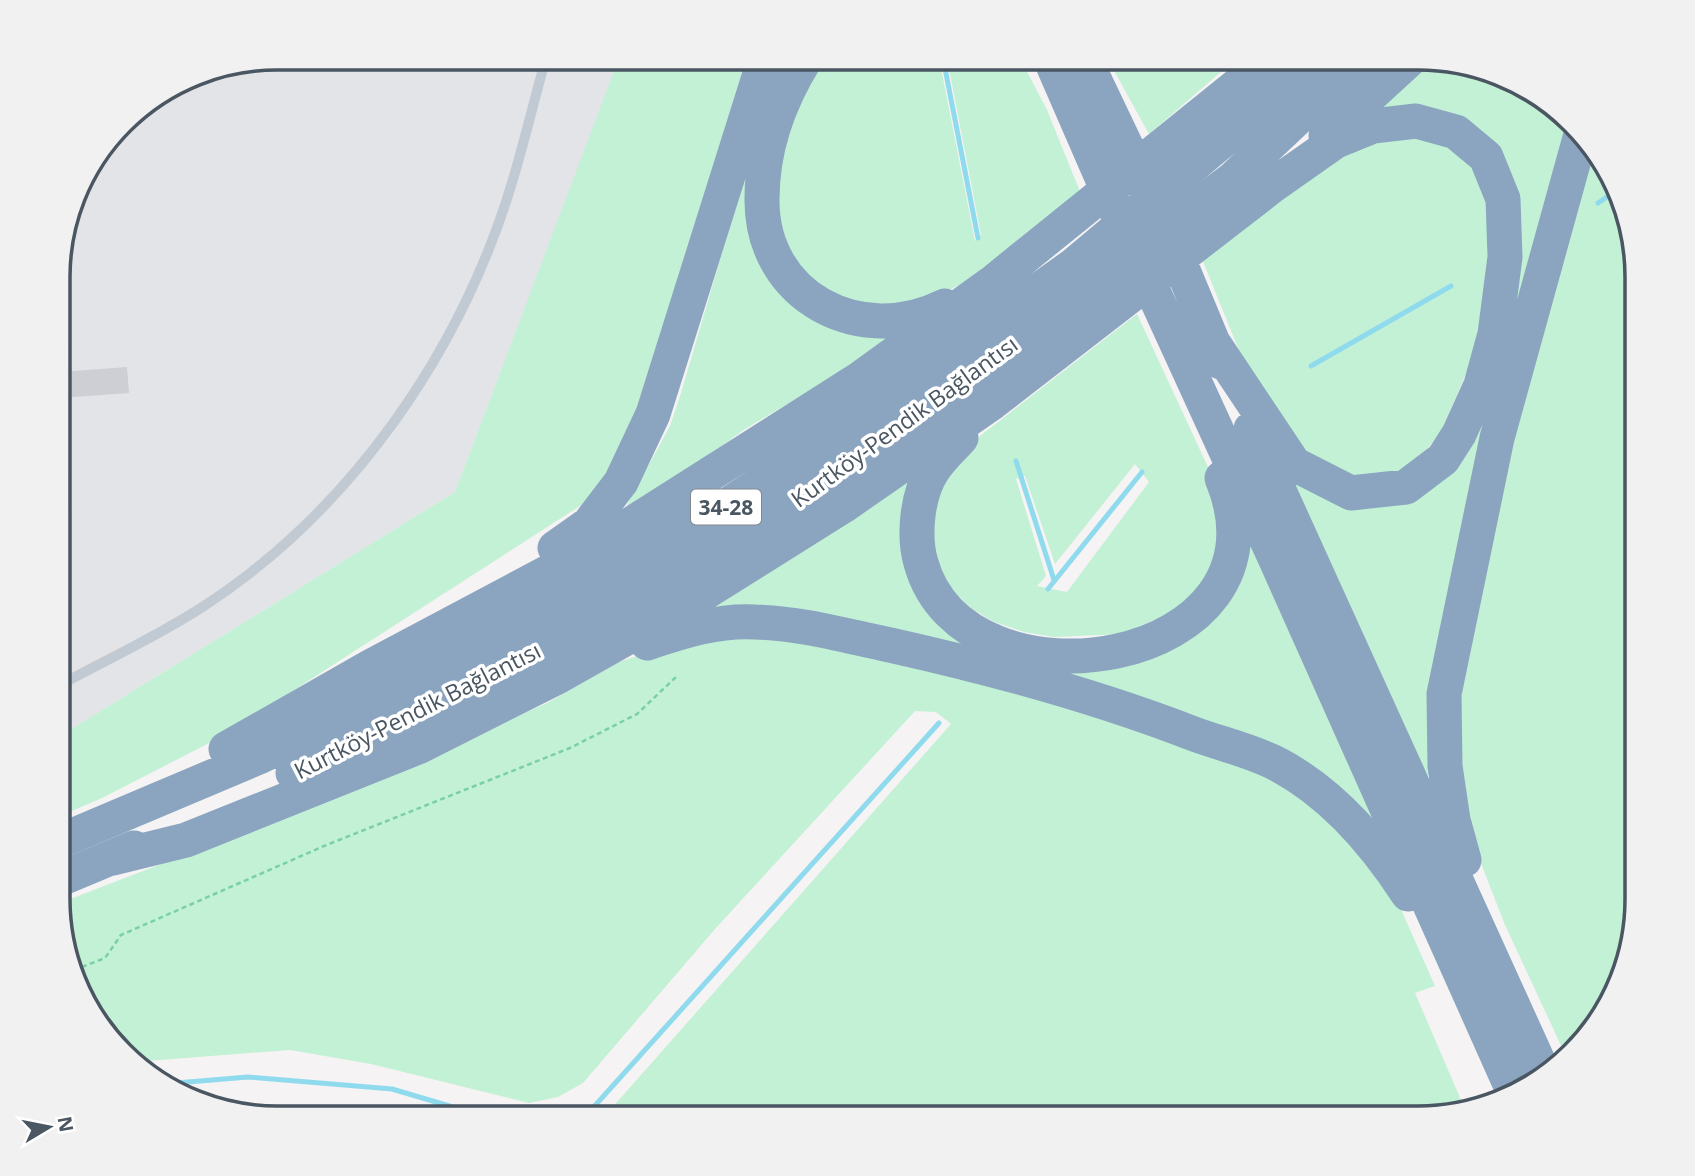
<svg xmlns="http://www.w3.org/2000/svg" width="1695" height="1176" font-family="'Open Sans',sans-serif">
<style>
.airport{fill:#e2e4e7}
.green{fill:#c3f1d5;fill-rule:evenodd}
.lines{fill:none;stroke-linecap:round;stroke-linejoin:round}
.stream{stroke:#90daee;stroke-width:5}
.building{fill:#cdcfd5}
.path{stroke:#7ad0a6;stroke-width:2.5;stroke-dasharray:5 3.5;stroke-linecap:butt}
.lane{stroke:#c1cad2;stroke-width:10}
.highway{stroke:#8ba5c1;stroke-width:35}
.labels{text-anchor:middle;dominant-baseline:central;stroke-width:7;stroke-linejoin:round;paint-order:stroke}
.shield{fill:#fff;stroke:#808990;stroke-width:2}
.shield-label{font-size:21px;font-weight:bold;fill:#4a5661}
.street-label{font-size:23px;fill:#4a5661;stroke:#fff}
.rim{fill:none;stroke:#4a5661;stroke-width:3.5}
</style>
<rect width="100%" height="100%" fill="#f5f3f3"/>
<!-- airport -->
<path class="airport" d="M277,58h343l-165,434 -395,244v-487l21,-69 51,-68 62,-38z"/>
<!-- green -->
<path class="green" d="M619,58h128l-112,365 -23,45 -29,36 -362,233 -119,61 -42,18v-80l395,-244z
M779,58h17l-18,31 -8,181 138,62 -163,97 -126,91 51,-94 11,-33z
M817,58h122l36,183 6,-6 -34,-177h73l27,52 34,84 -120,90 -47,24 -80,-7 -41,-36 -20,-72 3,-27z
M1107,58h130l-88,76z
M1426,58l63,12 62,33 24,29 -138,643h-12l-137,-301 34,22 140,-40 44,-291 -139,-51z
M1410,132l37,11 27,23 15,40 -3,90 -16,68 -28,66 -28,36 -25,11 -25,3 -64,-22 -47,-73 -51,-126 139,-107z
M1588,148l26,32 23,83v650l-12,57 -33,62 -27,22 -60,-129 -37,-95 -13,-99 31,-197z
M1137,314l77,166 8,67 -34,58 -66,29 -68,3 -30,-5 -32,-11 -21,-13 -19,-18 -18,-32 -3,-35 11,-44 38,-43zM1135,464l14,18 -82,110 -30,-6 9,-10 -30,-97 9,-3 30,88z
M931,460l-1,150 34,32 45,18 173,-17 62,-115 138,305 -291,-145 -420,-67z
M748,631l219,44 246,75 105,53 74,86 43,97 -20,7 49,114 -46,11h-815l348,-394 -15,-12 -21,-1 -200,218 -132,154 -25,14 -29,6 -158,-39 -81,-14 -156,12 -47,-53 -27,-82v-24l267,-103 220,-97 72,-41 77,-26z
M298,1105l76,6 33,7h-144l-27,-6z"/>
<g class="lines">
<!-- stream -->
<path class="stream" d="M943,58l35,180
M1598,203l19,-13
M1311,366l140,-80
M1016,461l38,119
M1048,589l94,-117
M164,1084l84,-7 144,12 98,29
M576,1118l15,-8 348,-387"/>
</g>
<!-- building -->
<path class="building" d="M127,367l2,26 -69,5v-26z"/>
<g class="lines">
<!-- path -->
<path class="path" d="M74,970l31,-12 16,-23 203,-89 246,-98 67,-34 39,-37
M211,1107c34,-3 52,-3 84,11"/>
<!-- lane -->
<path class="lane" d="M60,685c48,-26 98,-49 144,-79 147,-96 256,-253 307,-420 13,-42 23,-86 35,-128"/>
<!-- highway -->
<path class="highway" d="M806,58c-27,43 -44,90 -44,141 -1,99 99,149 183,107
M1050,58l67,154
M1084,58l62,130
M1326,136l85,-78
M1170,239l51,123
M1140,263l136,297 239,535
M1251,429l292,643
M961,438c-9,10 -21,21 -28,32 -16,24 -20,66 -12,93 44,158 379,105 301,-85
M555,548l34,-24 32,-42 32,-68 112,-356
M647,643c37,-12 70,-23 108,-21 46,1 91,14 135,23 103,23 206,51 304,89 27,10 59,17 85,31 54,29 96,78 129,129
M226,749l144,-82 222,-118 269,-171 131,-95 279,-225
M293,773l87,-40 152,-80 219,-125 108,-69 374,-280 128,-121
M60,841l199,-84 112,-54 128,-65 227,-132 112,-73 236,-168 247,-207
M113,858l73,-18 232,-93 141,-71 131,-74 153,-96 150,-104 279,-216 64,-45 37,-15 43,-5 40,11 30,25 17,42 2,58 -10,77 -14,51 -22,49 -16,25 -37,28 -55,6 -57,-29 -82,-123
M1464,860l-11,-40 -8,-54 -1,-72 53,-256 83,-300
M60,879l74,-31"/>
</g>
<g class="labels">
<!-- shield labels -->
<rect class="shield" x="691" y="489.5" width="70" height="35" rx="5"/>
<g class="shield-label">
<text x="726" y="507">34-28</text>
</g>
<!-- street labels -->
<g class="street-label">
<text transform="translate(904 421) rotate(-36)">Kurtköy-Pendik Bağlantısı</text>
<text transform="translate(417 710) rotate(-27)">Kurtköy-Pendik Bağlantısı</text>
</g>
</g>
<!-- crop -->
<path d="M0 0H1695V1176H0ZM277 70H1418A207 207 0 0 1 1625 277V899A207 207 0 0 1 1418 1106H277A207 207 0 0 1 70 899V277A207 207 0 0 1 277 70Z" fill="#f1f1f2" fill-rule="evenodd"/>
<path class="rim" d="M277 70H1418A207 207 0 0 1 1625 277V899A207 207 0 0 1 1418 1106H277A207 207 0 0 1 70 899V277A207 207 0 0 1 277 70Z"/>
<!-- north arrow -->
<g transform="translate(49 1127) rotate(80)" stroke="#ffffff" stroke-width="5" paint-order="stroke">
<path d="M0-5L12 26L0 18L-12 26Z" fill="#4a5661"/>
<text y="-10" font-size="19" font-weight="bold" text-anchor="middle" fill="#4a5661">N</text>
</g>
</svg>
